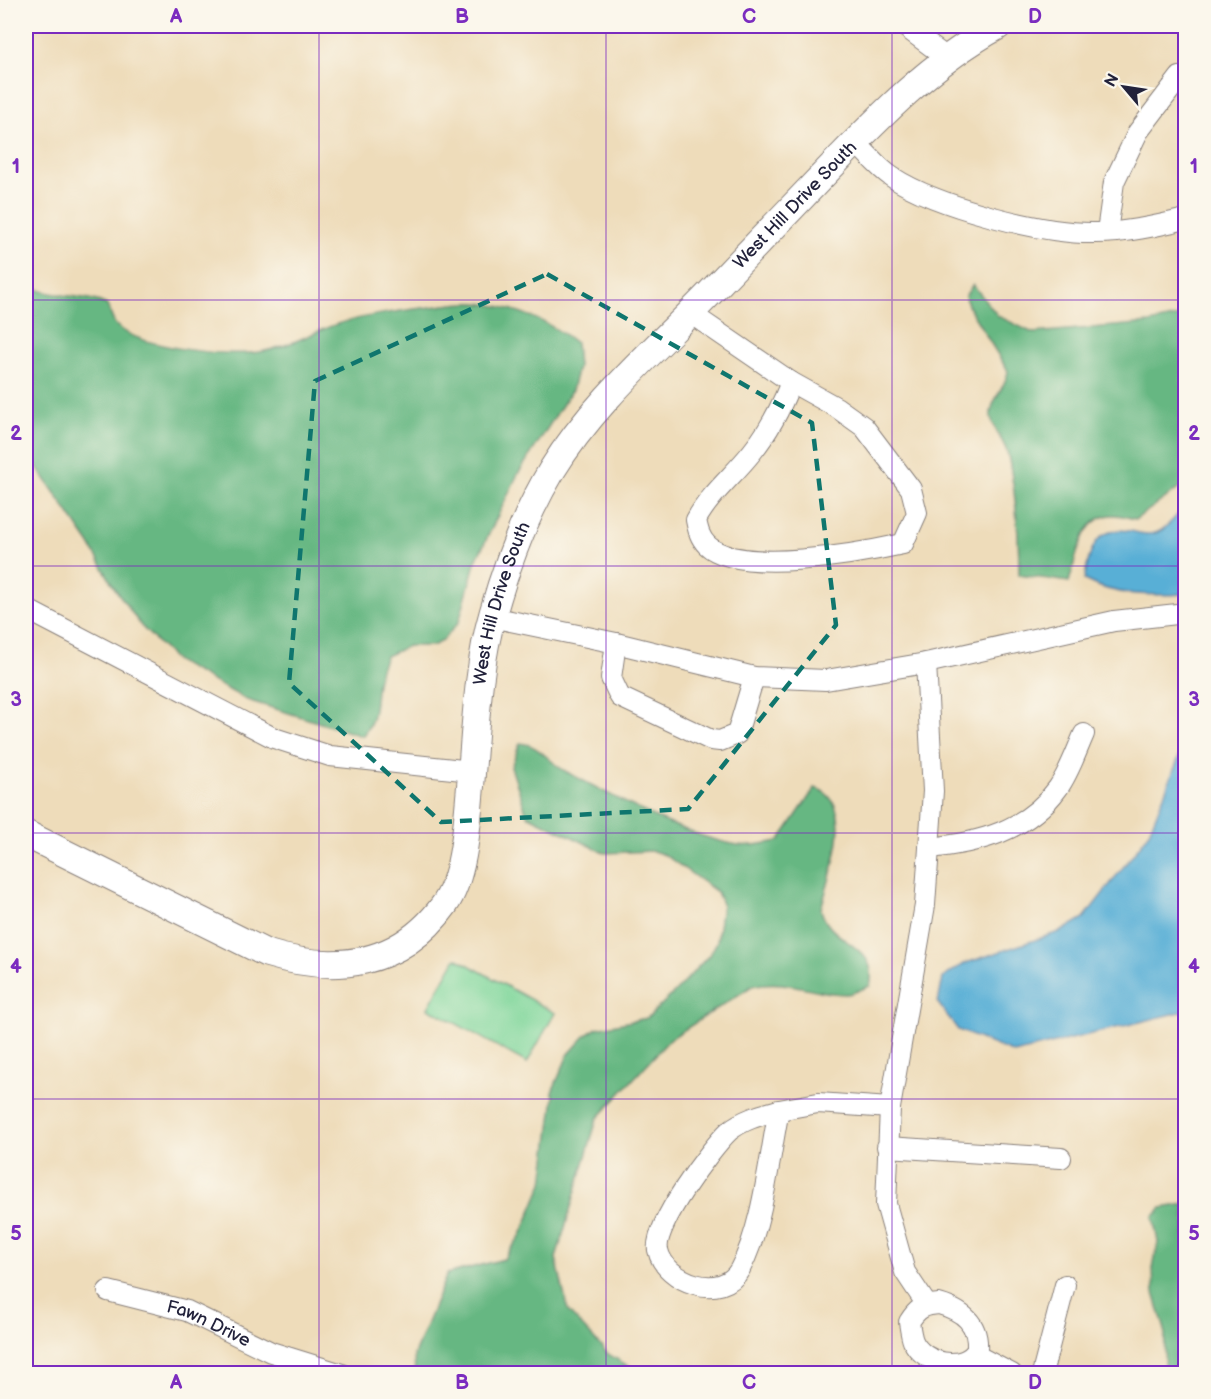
<svg xmlns="http://www.w3.org/2000/svg" width="1211" height="1399" font-family="'Balsamiq Sans',sans-serif">
<style>
.green{fill:#7ed69a;stroke:#507c6a;stroke-width:1.5}
.forest{fill:#66b782;stroke:#446c5e;stroke-width:1.5}
.water{fill:#59afd6;stroke:#3e6888;stroke-width:1.5}
.lines{fill:none;stroke-linecap:round;stroke-linejoin:round}
.street-casing{stroke:#887f7a;stroke-width:22}
.secondary-casing{stroke:#887f7a;stroke-width:29}
.street{stroke:#fff;stroke-width:20}
.secondary{stroke:#fff;stroke-width:27}
.marked{fill:none;stroke:#0f766e;stroke-width:4.5;stroke-dasharray:12 8;stroke-linejoin:round}
.grid{fill:none;stroke:#7b2cbf;stroke-width:1.5;stroke-opacity:0.55}
.labels{text-anchor:middle;dominant-baseline:central;stroke-width:5;stroke-linejoin:round;paint-order:stroke}
.street-label{font-size:18px;fill:#22223b;stroke:#fbf7ec}
.neatline{fill:none;stroke:#7b2cbf;stroke-width:2}
.grid-label{font-size:20px;text-anchor:middle;font-weight:bold;fill:#7b2cbf}
</style>
<rect width="100%" height="100%" fill="#fbf7ec"/>
<filter id="ink" filterUnits="userSpaceOnUse"><feTurbulence type="fractalNoise" baseFrequency=".0167" numOctaves="2"/><feDisplacementMap in="SourceGraphic" scale="12" xChannelSelector="R" yChannelSelector="G"/><feConvolveMatrix kernelMatrix="1 2 1 2 8 2 1 2 1" color-interpolation-filters="sRGB"/></filter>
<filter id="wash" filterUnits="userSpaceOnUse"><feTurbulence type="fractalNoise" baseFrequency=".008" numOctaves="4" result="noise"/><feDisplacementMap in="SourceGraphic" scale="24" xChannelSelector="R" yChannelSelector="G"/><feGaussianBlur stdDeviation="1.35" result="paint"/><feColorMatrix in="noise" values="0 0 0 0 0 0 0 0 0 0 0 0 0 0 0 0 0 1.4 0 .05"/><feComposite in="paint" operator="in"/></filter>
<g filter="url(#wash)">
<rect width="100%" height="100%" fill="#eedcba"/>
<!-- green -->
<path class="green" d="M456,958l99,55 -28,50 -99,-55z"/>
<!-- forest -->
<path class="forest" d="M26,283c24,17 54,9 81,22 3,6 5,15 9,20 24,24 117,33 149,26 26,-5 48,-19 72,-27 31,-9 62,-13 94,-17 15,-2 31,-5 46,-4 35,3 72,18 99,40l2,24 -6,23 -54,84 -43,89 -16,59 -16,18 -10,6h-25l-22,10c-3,7 -6,15 -8,22 -5,22 0,41 -16,58l-115,-36 -71,-39 -35,-35 -27,-39 -25,-44 -63,-92z
M973,285l25,31 35,17 117,-10 35,-8v169l-49,35c-7,-1 -17,-5 -24,-4 -31,2 -36,44 -43,67l-50,-7c0,-40 -3,-81 -11,-120 -3,-13 -15,-25 -17,-38 -2,-15 15,-29 17,-46l-39,-63 -4,-12z
M520,743c20,2 28,18 45,28 49,26 118,65 173,74 12,2 28,-2 41,-4l36,-53c45,14 14,88 6,121 7,36 59,34 49,77 -7,2 -16,8 -23,8 -31,1 -60,-17 -95,-8l-82,53 -73,80 -41,139 12,53 40,43 25,15 19,4h-237l-1,-18 33,-81 57,-15 17,-24 22,-52 11,-87 -2,-4 16,-37 18,-20 11,-7 50,-10 28,-26 35,-38 7,-12 5,-38 -5,-12 -52,-37 -12,-4 -48,2 -78,-38 -16,-48z
M1185,1204v169h-21l1,-43 -11,-37 -1,-25 5,-26 -5,-25 9,-9z"/>
<!-- water -->
<path class="water" d="M1185,506v88c-33,2 -71,2 -101,-14 6,-28 10,-55 47,-49 8,2 19,5 27,1 11,-5 20,-18 27,-26z
M1185,742v269l-171,42 -56,-23 -20,-27 5,-25 20,-14 99,-33 22,-13 64,-83z"/>
</g>
<g filter="url(#ink)">
<g class="lines">
<defs>
<g id="street">
<path d="M904,26l43,32"/>
<path d="M855,142c12,11 23,26 37,35 44,29 150,57 203,56 30,0 61,-7 91,-14"/>
<path d="M1107,232l7,-50 24,-50 42,-55"/>
<path d="M690,313l101,69"/>
<path d="M791,382l45,25 28,20 47,62 6,24 -14,31c-41,9 -164,32 -196,1 -7,-7 -9,-15 -11,-25 14,-26 38,-45 56,-68 18,-22 29,-44 39,-70z"/>
<path d="M26,609l248,129 56,18 142,15"/>
<path d="M491,617l125,26 138,34 72,3 100,-17 188,-42 72,-8"/>
<path d="M616,643l-5,35 9,19 91,43 9,1 17,-7 17,-57"/>
<path d="M926,663l7,128 -8,114 -35,203 -4,96 19,68 22,33"/>
<path d="M929,848c50,-5 98,-17 129,-60 11,-15 18,-36 26,-54"/>
<path d="M779,1110c-10,49 -16,116 -39,159 -17,33 -75,14 -82,-19 -5,-24 53,-102 71,-119 15,-12 32,-16 50,-21z"/>
<path d="M779,1110l39,-7 72,5"/>
<path d="M887,1147l174,11"/>
<path id="s1" d="M108,1291l79,20 84,41 71,22"/>
<path d="M939,1304c24,7 40,19 38,46 -14,22 -54,14 -64,-9 -2,-5 -3,-13 -4,-19 8,-13 14,-17 30,-18z"/>
<path d="M974,1354l38,20"/>
<path d="M1042,1374l23,-89"/>
</g>
<g id="secondary">
<path id="s2" d="M26,834l240,119c68,21 134,14 179,-49 19,-27 22,-80 25,-112 5,-56 7,-125 23,-179 14,-50 32,-98 59,-143 41,-67 104,-121 159,-178 38,-40 77,-80 116,-121 52,-54 105,-109 171,-145"/>
</g>
</defs>
<!-- street casing -->
<use href="#street" class="street-casing"/>
<!-- secondary casing -->
<use href="#secondary" class="secondary-casing"/>
<!-- street -->
<use href="#street" class="street"/>
<!-- secondary -->
<use href="#secondary" class="secondary"/>
</g>
</g>
<!-- marked area -->
<path class="marked" d="M547,274l265,149 24,202 -148,184 -247,13 -152,-139 26,-302z"/>
<!-- grid -->
<path class="grid" d="M319,26v1348M606,26v1348M892,26v1348M26,300h1160M26,566h1160M26,833h1160M26,1099h1160"/>
<g class="labels">
<!-- street labels -->
<g class="street-label">
<text stroke="none"><textPath href="#s2" startOffset="1280">West Hill Drive South</textPath></text>
<text stroke="none"><textPath href="#s2" startOffset="776">West Hill Drive South</textPath></text>
<text stroke="none"><textPath href="#s1" startOffset="106">Fawn Drive</textPath></text>
</g>
</g>
<!-- margin -->
<rect width="1211" height="1399" fill="none" stroke="#fbf7ec" stroke-width="66"/>
<!-- north arrow -->
<g transform="translate(1124 87) rotate(299)" stroke="#fbf7ec" stroke-width="4.5" paint-order="stroke">
<path d="M0-4.5L10 22L0 15L-10 22Z" fill="#22223b"/>
<text y="-9" font-size="16" font-weight="bold" text-anchor="middle" fill="#22223b">N</text>
</g>
<rect x="33" y="33" width="1145" height="1333" class="neatline"/>
<g class="grid-label">
<text x="176" y="23">A</text>
<text x="462" y="23">B</text>
<text x="749" y="23">C</text>
<text x="1035" y="23">D</text>
<text x="16" y="173">1</text>
<text x="1194" y="173">1</text>
<text x="16" y="440">2</text>
<text x="1194" y="440">2</text>
<text x="16" y="706">3</text>
<text x="1194" y="706">3</text>
<text x="16" y="973">4</text>
<text x="1194" y="973">4</text>
<text x="16" y="1240">5</text>
<text x="1194" y="1240">5</text>
<text x="176" y="1389">A</text>
<text x="462" y="1389">B</text>
<text x="749" y="1389">C</text>
<text x="1035" y="1389">D</text>
</g>
</svg>
